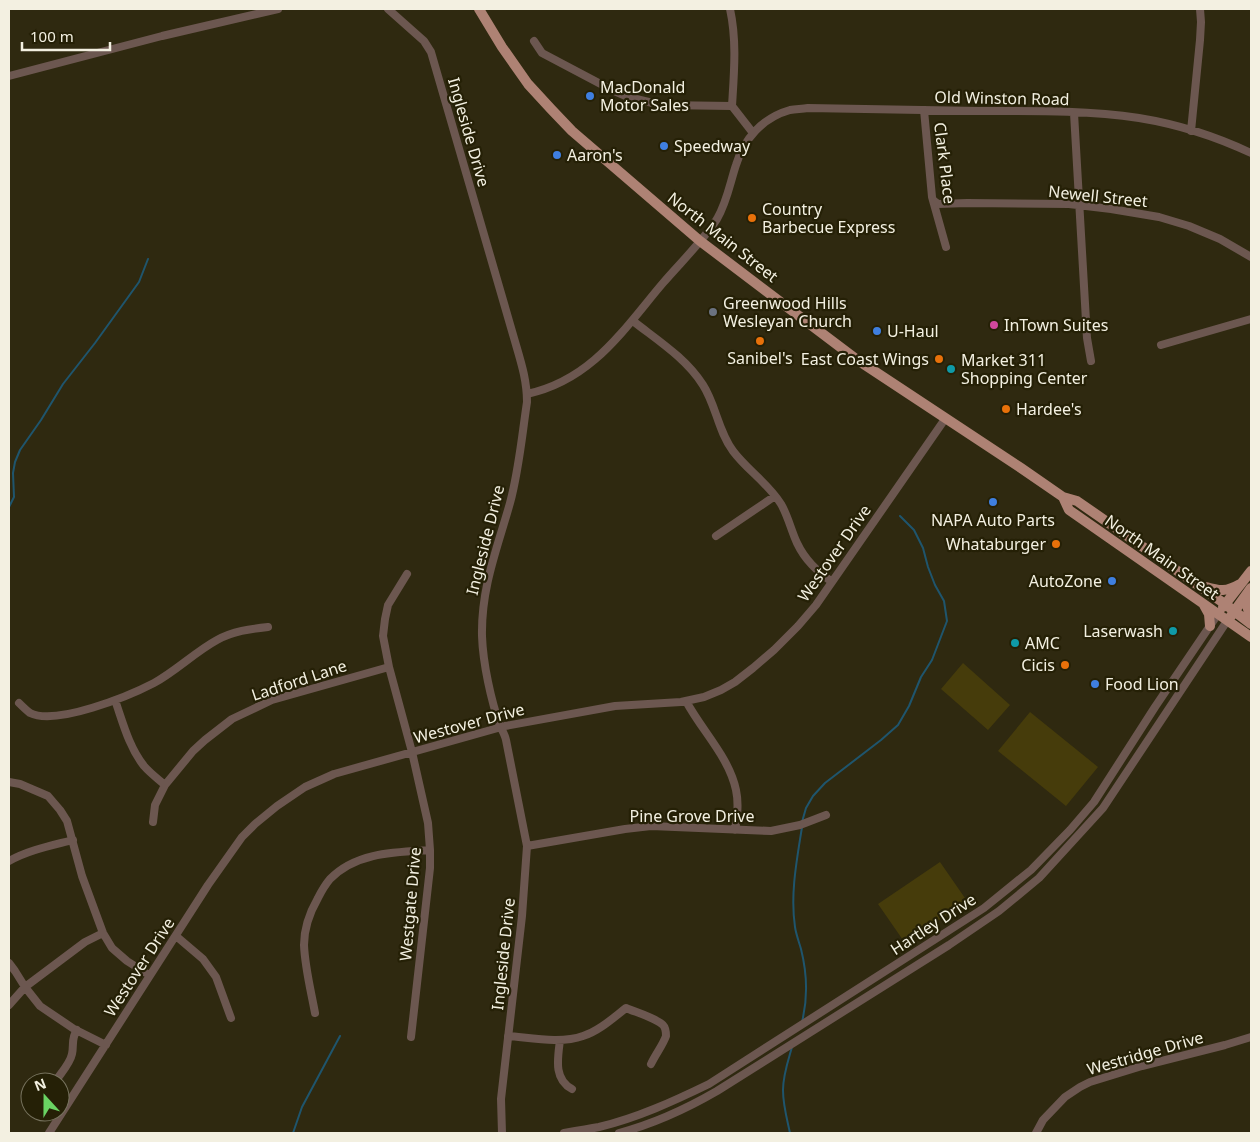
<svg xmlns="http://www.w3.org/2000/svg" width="1260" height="1142" font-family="'Noto Sans',sans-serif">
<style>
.green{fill:#463c0b}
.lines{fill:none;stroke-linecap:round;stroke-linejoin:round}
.stream{stroke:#1f556d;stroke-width:2}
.minor{stroke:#6c5750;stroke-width:8}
.major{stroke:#ae8274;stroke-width:10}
.shop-dot{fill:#3f7fe0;stroke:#252006;stroke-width:2}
.food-dot{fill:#e8710a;stroke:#252006;stroke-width:2}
.worship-dot{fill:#6b7280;stroke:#252006;stroke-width:2}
.hotel-dot{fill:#d1479c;stroke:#252006;stroke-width:2}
.culture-dot{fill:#0f9aa8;stroke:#252006;stroke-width:2}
.labels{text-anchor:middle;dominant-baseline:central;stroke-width:4.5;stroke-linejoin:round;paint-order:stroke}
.poi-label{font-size:16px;fill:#f3f0e1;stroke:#252006;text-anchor:start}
.street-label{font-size:16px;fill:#f3f0e1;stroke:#252006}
</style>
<rect width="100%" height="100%" fill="#2f2910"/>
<!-- green -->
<path class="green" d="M963,663l47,42 -22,25 -47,-41z
M1030,712l68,55 -32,39 -68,-55z
M940,862l27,39 -62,42 -27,-39z"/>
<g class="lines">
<!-- stream -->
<path class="stream" d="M9,507l5,-10 -1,-24 2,-11 5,-12 21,-30 22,-36 32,-41 44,-61 9,-23
M802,822l4,-14 7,-12 12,-13 56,-43 17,-15 11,-19 12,-29 11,-17 15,-39 -3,-20 -9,-16 -7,-18 -5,-19 -9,-18 -14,-14
M802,827c-5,32 -12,67 -7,100 1,7 4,15 6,22 6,24 7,49 1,73
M293,1133l9,-26 38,-71
M790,1133c-3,-14 -7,-28 -7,-43 0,-15 5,-29 9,-43"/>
<!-- minor -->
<path class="minor" d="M388,9l36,32 7,11 83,286c6,21 13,41 13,64 -5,33 -8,68 -17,101 -13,46 -29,85 -28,133 1,28 9,64 18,90 2,4 5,9 6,14l21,106 -5,70 -21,183 1,34
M730,9c7,32 4,64 2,97
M534,41l8,12 70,37 16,7 33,8 71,1 21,27
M9,76l153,-40 116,-27
M924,110l8,87 14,50
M1074,113l13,225 4,23
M1191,131l9,-91 1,-18 -1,-13
M934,201l4,3 29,-1 102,1 42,5 48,8 30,9 31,13 31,18
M633,321c24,19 53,37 70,64 13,20 15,46 30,66 14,19 35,32 48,53 7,12 10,26 16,39 8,17 20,28 35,39
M1161,345l90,-26
M527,394c65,-14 96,-64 136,-111 18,-21 39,-41 54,-64 10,-17 13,-36 19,-54 8,-26 26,-47 54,-55 6,-1 12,-1 18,-2 57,1 114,2 171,3 54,0 107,-1 160,7 37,6 78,19 112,35
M716,536l59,-40
M407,574l-19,31 -3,14 -2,17 6,31 23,85 16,71 2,27v18l-19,169
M115,700c8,23 14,47 29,66 6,7 14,13 21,19
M686,701c16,30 43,56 50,89 3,14 1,27 -1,40
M19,703c3,3 7,7 11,10 26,13 99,-17 124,-30 22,-12 41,-31 63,-43 16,-9 33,-11 51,-13
M9,782l11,2 28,12 12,14 7,11 15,55 21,57 9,15 15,13 22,14
M153,822l2,-17 10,-20 28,-34 12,-11 27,-21 40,-19 117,-33
M527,846l98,-17 26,-3 120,5 29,-6 26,-10
M9,861c20,-11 41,-15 64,-21
M176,936l27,23 13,18 15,41
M9,963l6,8 10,16 15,19 34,23 32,16
M9,1005l16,-18 60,-45 18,-9
M315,1013c-4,-22 -10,-45 -11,-68 0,-16 6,-33 14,-47 3,-6 7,-13 12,-19 26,-27 66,-27 100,-29
M508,1036c24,2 53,8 75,0 16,-5 30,-18 43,-28 9,4 30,10 37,17 3,3 3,7 3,11 -3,9 -11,19 -15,28
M560,1040c-2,17 -7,39 12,49
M55,1082c5,-8 15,-18 17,-28 2,-9 -1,-16 5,-24
M49,1133l159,-248 34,-48 13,-13 22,-18 28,-19 29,-13 171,-48 110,-20 66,-4 23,-5 17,-7 14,-8 18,-14 21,-18 24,-24 18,-21 129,-186
M564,1133c12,-2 24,-4 35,-6 38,-9 75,-26 110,-43l275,-176 47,-38 39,-40 24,-28 61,-95 63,-93
M619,1133c34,-9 67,-24 98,-42l232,-146 50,-34 40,-33 64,-70 124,-187
M1036,1133l7,-13 22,-23 15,-10 10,-5 52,-16 83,-21 26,-8"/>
<!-- major -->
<path class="major" d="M479,9l23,38 26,37 23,25 21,22 128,110 156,118 165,109 42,29 14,4 148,103 26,20
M1063,497l6,13 182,127
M1206,587c14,4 20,5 34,-3
M1249,593l-2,12 4,16
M1204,605l5,9 1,12
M1223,607l28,-36
M1231,616l20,-28"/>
</g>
<!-- markers -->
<g class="shop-dot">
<circle cx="590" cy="96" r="5"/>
<circle cx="664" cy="146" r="5"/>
<circle cx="557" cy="155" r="5"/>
<circle cx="877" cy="331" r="5"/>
<circle cx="993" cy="502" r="5"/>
<circle cx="1112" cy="581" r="5"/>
<circle cx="1095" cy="684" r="5"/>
</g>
<g class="food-dot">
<circle cx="752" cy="218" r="5"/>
<circle cx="760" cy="341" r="5"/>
<circle cx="939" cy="359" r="5"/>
<circle cx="1006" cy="409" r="5"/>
<circle cx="1056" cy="544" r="5"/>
<circle cx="1065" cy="665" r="5"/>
</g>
<circle class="worship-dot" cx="713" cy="312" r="5"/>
<circle class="hotel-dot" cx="994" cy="325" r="5"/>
<g class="culture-dot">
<circle cx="951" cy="369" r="5"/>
<circle cx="1173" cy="631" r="5"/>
<circle cx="1015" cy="643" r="5"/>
</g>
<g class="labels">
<!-- poi labels -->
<g class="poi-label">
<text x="600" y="87">MacDonald<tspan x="600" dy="18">Motor Sales</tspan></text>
<text x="674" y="146">Speedway</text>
<text x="567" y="155">Aaron's</text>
<text x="762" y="209">Country<tspan x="762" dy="18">Barbecue Express</tspan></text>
<text x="723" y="303">Greenwood Hills<tspan x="723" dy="18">Wesleyan Church</tspan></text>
<text x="1004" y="325">InTown Suites</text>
<text x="887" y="331">U-Haul</text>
<text x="760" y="358" text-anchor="middle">Sanibel's</text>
<text x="929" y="359" text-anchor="end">East Coast Wings</text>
<text x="961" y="360">Market 311<tspan x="961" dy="18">Shopping Center</tspan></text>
<text x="1016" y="409">Hardee's</text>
<text x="993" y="520" text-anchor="middle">NAPA Auto Parts</text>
<text x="1046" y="544" text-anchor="end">Whataburger</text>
<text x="1102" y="581" text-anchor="end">AutoZone</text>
<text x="1163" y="631" text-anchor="end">Laserwash</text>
<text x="1025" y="643">AMC</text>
<text x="1055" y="665" text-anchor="end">Cicis</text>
<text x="1105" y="684">Food Lion</text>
</g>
<!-- street labels -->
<g class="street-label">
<text transform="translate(1002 98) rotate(1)">Old Winston Road</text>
<text transform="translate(469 132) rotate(74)">Ingleside Drive</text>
<text transform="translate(945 163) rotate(83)">Clark Place</text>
<text transform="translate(1098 196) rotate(6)">Newell Street</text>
<text transform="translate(723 237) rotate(38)">North Main Street</text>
<text transform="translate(485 540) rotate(-76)">Ingleside Drive</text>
<text transform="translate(834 553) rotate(-55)">Westover Drive</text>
<text transform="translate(1162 557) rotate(35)">North Main Street</text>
<text transform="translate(299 680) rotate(-18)">Ladford Lane</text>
<text transform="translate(469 723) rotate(-15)">Westover Drive</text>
<text x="692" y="816">Pine Grove Drive</text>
<text transform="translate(410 904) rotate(-85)">Westgate Drive</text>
<text transform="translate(933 924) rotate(-33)">Hartley Drive</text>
<text transform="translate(503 954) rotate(-84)">Ingleside Drive</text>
<text transform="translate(139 967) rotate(-57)">Westover Drive</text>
<text transform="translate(1145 1053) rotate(-16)">Westridge Drive</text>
</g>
</g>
<!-- border -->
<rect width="1260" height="1142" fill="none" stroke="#f3f0e1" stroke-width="20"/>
<!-- north arrow -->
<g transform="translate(45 1097) rotate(339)"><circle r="24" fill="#252006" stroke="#77735e"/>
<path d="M0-4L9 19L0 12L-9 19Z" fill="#6ad363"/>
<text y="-8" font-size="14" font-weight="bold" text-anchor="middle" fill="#f3f0e1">N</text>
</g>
<!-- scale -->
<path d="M22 42v8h88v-8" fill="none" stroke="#f3f0e1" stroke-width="2.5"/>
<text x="30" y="42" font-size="15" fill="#f3f0e1" stroke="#252006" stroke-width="4" paint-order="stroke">100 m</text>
</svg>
